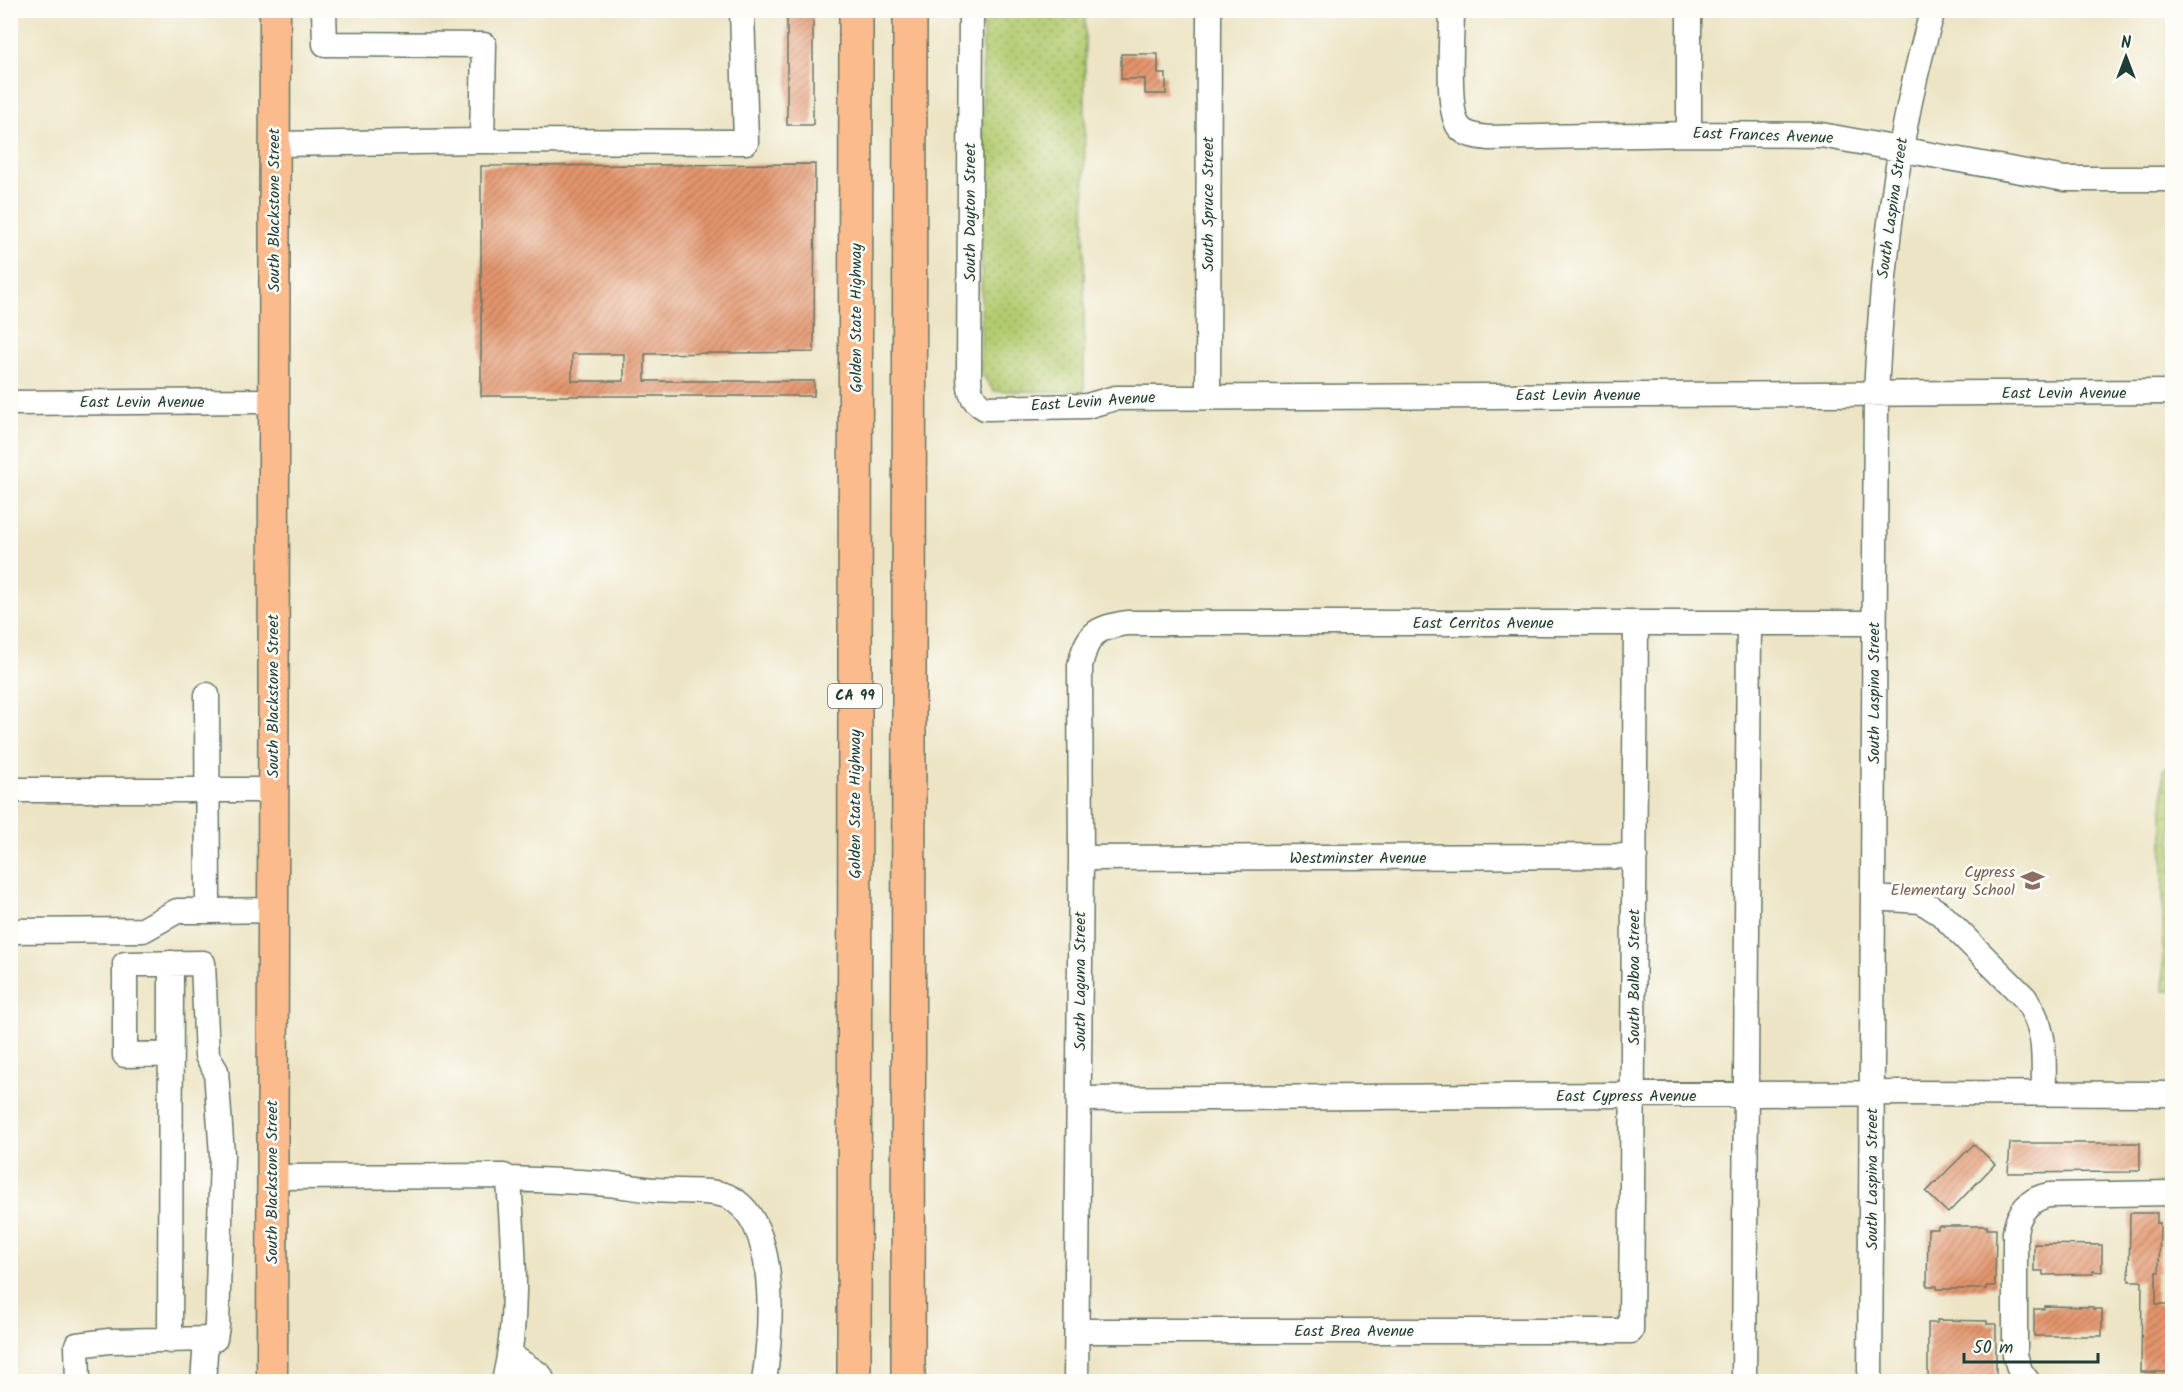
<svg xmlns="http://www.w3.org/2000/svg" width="2183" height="1392" font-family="Kalam,sans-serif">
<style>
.grass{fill:url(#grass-dots);stroke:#698452;stroke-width:1.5}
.park{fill:url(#park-crowns);stroke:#698452;stroke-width:1.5}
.building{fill:url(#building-hatch);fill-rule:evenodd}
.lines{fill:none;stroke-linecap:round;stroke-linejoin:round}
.minor-casing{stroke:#677766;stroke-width:27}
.major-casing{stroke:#677766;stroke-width:33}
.highway-casing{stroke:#677766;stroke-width:36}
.minor{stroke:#fff;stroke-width:24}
.major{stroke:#fbbb8d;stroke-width:30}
.highway{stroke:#fbbb8d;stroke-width:33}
.labels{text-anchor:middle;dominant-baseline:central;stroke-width:5;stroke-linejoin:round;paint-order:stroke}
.shield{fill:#fdfcf7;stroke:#62766e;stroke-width:1.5}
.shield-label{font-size:15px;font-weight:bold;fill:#1f3d34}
.street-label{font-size:16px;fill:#1f3d34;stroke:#fdfcf7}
.education-label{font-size:16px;fill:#785e54;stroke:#fdfcf7;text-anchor:end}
</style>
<defs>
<pattern id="grass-dots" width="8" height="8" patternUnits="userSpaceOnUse" patternTransform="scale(1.5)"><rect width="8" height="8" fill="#b3cb70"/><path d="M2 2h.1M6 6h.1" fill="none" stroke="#91a65d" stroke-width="1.8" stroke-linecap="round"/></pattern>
<pattern id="park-crowns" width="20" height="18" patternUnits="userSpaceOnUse" patternTransform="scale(1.5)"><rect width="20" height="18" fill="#b3cb70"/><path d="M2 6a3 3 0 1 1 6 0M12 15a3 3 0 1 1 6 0" fill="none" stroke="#91a65d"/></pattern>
<pattern id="building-hatch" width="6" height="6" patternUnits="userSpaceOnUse" patternTransform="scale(1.5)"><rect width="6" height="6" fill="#e3946c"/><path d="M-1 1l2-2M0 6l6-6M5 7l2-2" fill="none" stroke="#b77a5a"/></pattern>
</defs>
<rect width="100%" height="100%" fill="#fdfcf7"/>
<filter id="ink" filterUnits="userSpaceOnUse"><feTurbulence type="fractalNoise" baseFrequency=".0167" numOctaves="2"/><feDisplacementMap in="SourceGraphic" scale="12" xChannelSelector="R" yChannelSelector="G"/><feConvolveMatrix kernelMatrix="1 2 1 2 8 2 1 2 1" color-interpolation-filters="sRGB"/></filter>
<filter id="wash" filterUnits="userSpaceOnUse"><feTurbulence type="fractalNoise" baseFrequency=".008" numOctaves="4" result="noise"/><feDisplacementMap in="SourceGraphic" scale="24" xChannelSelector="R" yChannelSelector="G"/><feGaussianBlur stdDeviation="1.35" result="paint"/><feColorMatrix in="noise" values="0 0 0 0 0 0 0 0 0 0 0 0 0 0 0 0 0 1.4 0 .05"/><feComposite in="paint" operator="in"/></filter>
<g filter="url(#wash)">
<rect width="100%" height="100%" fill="#ece4c4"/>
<!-- grass -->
<path class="grass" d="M983,11h102l-1,381 -90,-1 -13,-18z"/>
<!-- park -->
<path class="park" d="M2172,761v230h-9v-221z"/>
<g id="blocks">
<!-- building -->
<path class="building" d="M787,10h26v115h-26z
M1121,54h37v20h8v20h-21v-15h-24z
M815,164l-1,188 -169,2v27h169v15h-333v-230zM572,354h52v27h-52z
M2010,1143h130v27h-9v2l-123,1z
M1974,1144l21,20 -47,49 -22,-21z
M2130,1213h27v10h3l-1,49h-3v32h13v10h3l-1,49h-3v9h-27l1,-91h-13z
M1938,1226h49v3h9l-1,57h-9v3h-49v-3h-10l1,-57h10z
M2034,1244l68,1v27l-9,-1v3l-50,1v-4h-9z
M2044,1306l49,1v2h9v27h-68v-27h10z
M1937,1320l50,1v3h9v56l-58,2v-2h-10v-57h9z"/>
</g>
</g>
<g filter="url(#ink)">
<use href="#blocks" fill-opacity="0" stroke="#677766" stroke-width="1.5"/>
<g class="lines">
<defs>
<path id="minor" d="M324,10l1,34 159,1 -2,96
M971,10l-2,363c0,15 1,27 16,35l102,-2 28,-8 1057,-6
M1452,10c0,25 -6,100 7,117 7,9 20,10 30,11l200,-4 132,1 244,44h107
M1689,134v-124
M274,144l208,-3 264,1 -4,-132
M1208,397l1,-387
M10,403l263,-2
M207,695l1,216 65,-1
M10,790h263
M1081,858l554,-2
M1873,898l48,3 20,13 84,84c23,34 18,56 19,95
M10,931l133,-1 34,-19h31
M1080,1099l823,-6 269,1
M272,1177l232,-1 5,3c4,69 11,134 -5,203
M509,1179c29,1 58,2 87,4 19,1 39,5 58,7 20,2 56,-1 73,6 54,24 44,138 37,186
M1077,1331h554l5,-708
M170,1341l1,-378
M510,1355l30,20 3,7
M78,1382l-1,-37 32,-4 106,-2 2,-14 5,-170 -6,-84 -9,-15 -4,-93 -78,1v91l46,-1
M203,1382l3,-42
M1076,1382l5,-524 -1,-192c7,-32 15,-38 47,-43h747
M1744,1382l5,-759
M1870,1382l6,-988c6,-130 20,-259 57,-384
M2028,1382l-8,-11 -5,-16v-123c3,-20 14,-33 34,-37l123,-2"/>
<path id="major" d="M272,1382l3,-1372"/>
<path id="highway" d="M854,1382l2,-1372
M908,1382l2,-1372"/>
</defs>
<!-- minor casing -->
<use href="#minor" class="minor-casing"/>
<!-- major casing -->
<use href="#major" class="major-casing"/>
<!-- highway casing -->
<use href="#highway" class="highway-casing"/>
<!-- minor -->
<use href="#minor" class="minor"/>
<!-- major -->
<use href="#major" class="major"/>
<!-- highway -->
<use href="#highway" class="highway"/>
</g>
</g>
<!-- icons -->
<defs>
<symbol id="school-bare" viewBox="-9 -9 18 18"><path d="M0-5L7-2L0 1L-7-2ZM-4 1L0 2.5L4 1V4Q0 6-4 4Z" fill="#8d6e63" stroke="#fdfcf7" stroke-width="2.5" paint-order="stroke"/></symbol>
</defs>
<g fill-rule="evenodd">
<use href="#school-bare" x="2016" y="864" width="33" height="33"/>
</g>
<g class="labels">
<!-- shield labels -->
<rect class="shield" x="828" y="684" width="54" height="24" rx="4.5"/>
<g class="shield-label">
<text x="855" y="696">CA 99</text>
</g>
<!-- street labels -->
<g class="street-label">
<text transform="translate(1763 136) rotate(2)">East Frances Avenue</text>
<text transform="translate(1208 204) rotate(-90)">South Spruce Street</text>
<text transform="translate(1893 208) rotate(-82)">South Laspina Street</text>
<text transform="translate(274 210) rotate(-90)">South Blackstone Street</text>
<text transform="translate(970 212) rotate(-90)">South Dayton Street</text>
<text transform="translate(856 318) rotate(-90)">Golden State Highway</text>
<text x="2064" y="393">East Levin Avenue</text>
<text x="1578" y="395">East Levin Avenue</text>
<text x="142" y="402">East Levin Avenue</text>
<text transform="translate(1093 402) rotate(-4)">East Levin Avenue</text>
<text x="1483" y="623">East Cerritos Avenue</text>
<text transform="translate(1874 693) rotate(-90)">South Laspina Street</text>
<text transform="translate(273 696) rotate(-90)">South Blackstone Street</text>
<text transform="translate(855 804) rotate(-90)">Golden State Highway</text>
<text x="1358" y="858">Westminster Avenue</text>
<text transform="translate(1634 977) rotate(-90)">South Balboa Street</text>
<text transform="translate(1080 981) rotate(-90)">South Laguna Street</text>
<text x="1626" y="1096">East Cypress Avenue</text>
<text transform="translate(1872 1179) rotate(-90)">South Laspina Street</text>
<text transform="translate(272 1182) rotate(-90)">South Blackstone Street</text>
<text x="1354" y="1331">East Brea Avenue</text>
</g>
<!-- education labels -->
<g class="education-label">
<text x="2015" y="872">Cypress<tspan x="2015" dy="18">Elementary School</tspan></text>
</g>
</g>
<!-- margin -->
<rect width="2183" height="1392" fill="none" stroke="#fdfcf7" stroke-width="36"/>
<!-- north arrow -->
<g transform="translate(2126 57)" stroke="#fdfcf7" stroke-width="4.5" paint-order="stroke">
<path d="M0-4.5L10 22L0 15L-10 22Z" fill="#1f3d34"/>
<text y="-9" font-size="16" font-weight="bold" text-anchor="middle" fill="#1f3d34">N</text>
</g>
<!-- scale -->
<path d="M1964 1353v9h134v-9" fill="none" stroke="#1f3d34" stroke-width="3"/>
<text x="1973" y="1353" font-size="18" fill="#1f3d34" stroke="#fdfcf7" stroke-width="4.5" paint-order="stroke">50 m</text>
</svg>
